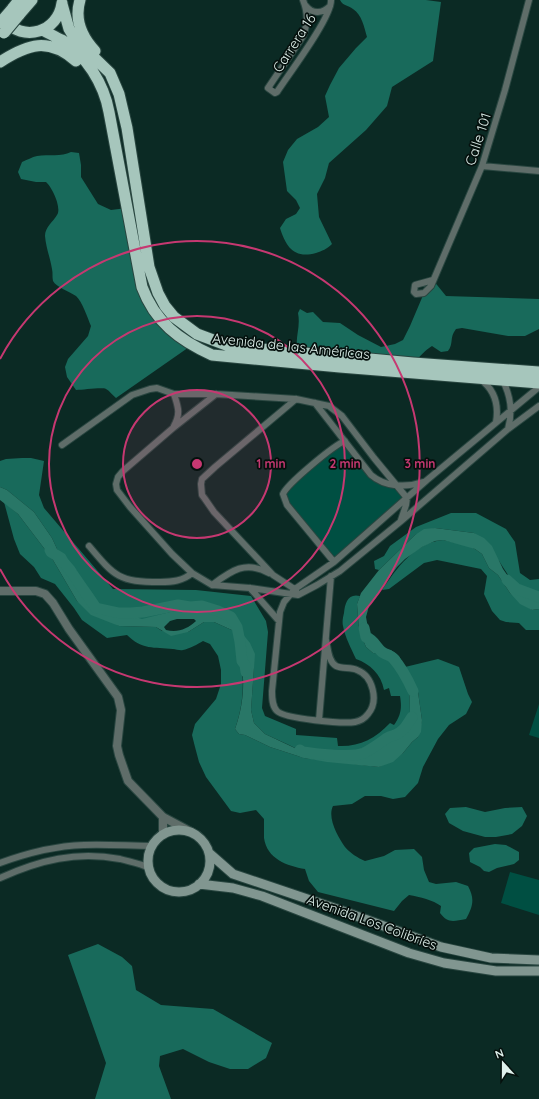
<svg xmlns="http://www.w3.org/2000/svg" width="539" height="1099" font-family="Quicksand,sans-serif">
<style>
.green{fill:#004f42}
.forest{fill:#186a5b}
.water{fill:#297767;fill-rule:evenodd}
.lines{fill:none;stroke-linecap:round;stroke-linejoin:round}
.river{stroke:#297767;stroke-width:11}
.minor-casing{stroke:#294640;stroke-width:8}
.tertiary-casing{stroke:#294640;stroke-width:10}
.secondary-casing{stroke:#294640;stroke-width:11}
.trunk-casing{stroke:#294640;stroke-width:13}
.minor{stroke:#5f6d69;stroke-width:6}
.tertiary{stroke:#5f6d69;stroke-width:8}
.secondary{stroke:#819690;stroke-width:9}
.trunk{stroke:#a6c6bc;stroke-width:11}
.trunk-bridge-casing{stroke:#294640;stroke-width:13;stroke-linecap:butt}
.trunk-bridge{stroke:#a6c6bc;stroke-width:11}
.ring{fill:none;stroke:#c63871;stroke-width:2}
.labels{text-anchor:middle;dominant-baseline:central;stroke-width:3.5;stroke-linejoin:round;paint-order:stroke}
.street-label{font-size:14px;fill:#dff0eb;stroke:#05100d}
.centre{fill:#c63871;stroke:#05100d;stroke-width:2}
.ring-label{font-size:12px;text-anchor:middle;font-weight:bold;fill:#c63871;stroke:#05100d;stroke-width:3.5;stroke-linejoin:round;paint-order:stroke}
</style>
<rect width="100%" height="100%" fill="#0b2a24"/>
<!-- green -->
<path class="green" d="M345,441l26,34 17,9 19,14 -73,64 -47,-57 -3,-14z
M539,704v34l-10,-3z
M510,872l29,8v35l-38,-12z"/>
<!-- forest -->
<path class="forest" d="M340,0h86l15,2 -8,59 -41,26 -5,19 -21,24 -37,33 -4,15 -8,16 2,23 13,27c-5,5 -10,7 -16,9 -22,6 -30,-6 -36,-25l6,-9 10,-5 4,-6 -4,-8 -9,-9 -4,-29 5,-12 9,-11 21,-12 11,-10 -4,-21 5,-11 9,-17 17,-20 11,-11c-3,-10 -5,-22 -14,-28 -5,-4 -10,-3 -13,-9z
M71,152l8,1 2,12v12l17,27 13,6 16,-2 20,93 45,44 -76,53c-4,-3 -6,-7 -10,-9 -4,-2 -23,1 -30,1l-9,-13 -2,-10 3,-8 20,-23 3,-10c-3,-7 -9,-25 -15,-30 -6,-4 -20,-9 -23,-15 -1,-4 0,-8 -1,-12 -2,-12 -6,-21 -7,-33 0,-9 8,-14 12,-21 5,-7 -5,-28 -11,-33h-10l-15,-3 -3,-7 4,-10c5,-2 10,-5 15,-6 12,-2 24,1 34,-4z
M433,280l13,16 93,3v30l-14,7h-17l-46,-8 -6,1c-7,9 -2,14 -8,22l-7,1 -9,-6c-7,4 -12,11 -19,17l-115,-11c-4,-14 3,-23 0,-39l2,-4 7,4 6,-1 10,10 17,1 18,12 23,12 14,-3 8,-4 7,-14 14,-33z
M22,458h9l13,3 -5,34 5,13 69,81 83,1 55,6 15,25 2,11 -6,76 3,8 31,13v6l41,3 1,8c21,1 37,-7 52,-23l4,2c7,-10 8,-17 6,-29h-9l-2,-8 -5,2c-3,-16 -14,-26 -28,-31 -5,-11 -11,-22 -13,-33 -1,-4 0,-9 1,-13 1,-10 4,-20 16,-17l-3,8 2,26 7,17 7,6 14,1 7,5 15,23 1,30 -5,17 -9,5 -20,9 -12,10 -16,3 -33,-2 -16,-4 -10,-5 -24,-11 -11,-11 -3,-13 3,-43 -25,-47 -7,-6 -8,-4 -24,-3 -48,13 -45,-15 -7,-6 -22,-26 -16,-35 -18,-26 -27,-22 -7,-3v-26l6,-2z
M4,502l14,12 35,46 24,41 42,25 37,1 6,4 26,1 16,-10h10l20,9c10,34 13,64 1,98l4,5 6,1 25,12 34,11 75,9 24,-14 9,-11 6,-5 4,-17 -4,-28 -13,-25 33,-8 21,8 9,27 4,8 -6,12 -17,11 -11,14 -15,28 -5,16 -13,14 -12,2 -12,-3h-16l-13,8 -19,2c-6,12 5,31 12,41 5,6 13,11 20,14l19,-5 11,-6 19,-1 8,8 2,13 5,12 7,2 20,-2 12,4c7,13 5,20 -2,33 -12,2 -18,5 -26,-6l1,-7c-8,-6 -21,-9 -32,-11l-7,6 -8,10 -76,-19 -9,-11 -4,-12c-18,-3 -38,-10 -41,-31 0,-6 0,-13 0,-19l-8,-9 -16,3 -9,-2 -25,-34 -7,-15 -4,-15 -3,-12 3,-11 21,-25 5,-15v-14l-3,-14 -8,-12 -7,-3c-5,3 -14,8 -20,9 -3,1 -7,-1 -10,-1 -19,-2 -31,1 -46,-14l-20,3 -25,-18 -8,-12 -19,-24 -14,-6 -7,-11 -14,-13 -6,-15z
M451,513h25l30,16 9,13 5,31 10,7 9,-1v18l-14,-1 -8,-7 -18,-28 -25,-28 -39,-5 -20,7 -36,35 -4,-1 -1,-8 10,-5 6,-10 26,-19z
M443,540l23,5 9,4 7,5 7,14 9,7 12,18 22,17 7,-1v21h-13l-7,-7 -13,-1 -6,-2 -8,-9 -8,-17 3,-18 -6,-7 -44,-9 -13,3 -35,26 -7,1c15,-22 32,-47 61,-50z
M466,807l19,5 20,-4 17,-1 5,9 -5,10 -10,8 -16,3h-11l-22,-6 -14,-8 -4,-9 5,-6z
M495,844l11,1 13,7v8l-5,4 -17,4 -8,4 -5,-1 -4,-4 -10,-5 -1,-9 5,-5z
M98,944l24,13 10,9 4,24 25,15 52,4 59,34 -6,15 -18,11h-18l-21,-7 -26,-13 -23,7 -1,10 12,33h-76l11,-36 -38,-108z"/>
<!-- water -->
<path class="water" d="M0,487l7,3 27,22 18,26 16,35 22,26 7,6 45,14 48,-12 24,3 8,4 15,13 13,16 5,11 -4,56 3,13 11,11 34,16 16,4 33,2 16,-3 12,-10 20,-9 9,-5 5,-17 -1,-30 -15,-23 -7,-5 -14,-1 -7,-6 -7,-17 -2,-26 4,-11 18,-23 36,-35 9,-6 11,-1 39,5 10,5 8,8 11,23 14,20 8,7 14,1v12l-7,1 -12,-6 -10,-11 -12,-18 -9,-7 -7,-14 -7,-5 -32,-9 -8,1 -13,6 -17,12 -8,8 -28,39 -3,11 4,22 6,5 6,4 9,2 8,6 19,36 4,28 -1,12 -3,5 -6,5 -9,11 -10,9 -14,5 -52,-5 -23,-4 -34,-11 -25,-12 -6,-1 -4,-5c12,-33 10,-66 -1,-98l-20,-9h-10l-16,10 -17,4 -15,-9 -37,-1 -28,-11 -14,-14 -24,-41 -35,-46 -18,-14zM177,619h17l2,2c-9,8 -18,12 -30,9l-2,-3 6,-6z"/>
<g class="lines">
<!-- river -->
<path class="river" d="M50,550l1,2 10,6c3,7 8,9 11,15 8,12 16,23 24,35l23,5h12l12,-1 35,-7 12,2 12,-1 16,5 13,6 6,10 3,15 2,19 3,4 1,7
M507,580l10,9 22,8
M364,628l2,9c8,3 10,10 16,15 4,3 8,3 11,6 8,9 15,22 20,33
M300,750l3,2c13,2 50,6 61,1 8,-4 16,-10 23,-15 3,-2 5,-2 8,-3 9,-4 12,-10 17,-18"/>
<defs>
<path id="minor" d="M303,0c5,13 5,23 0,36l-35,52 7,5 2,-1c11,-17 55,-75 54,-92
M306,6c7,9 17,7 24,0
M482,166l57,5
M433,280l-18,5 -1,7 2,2 8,-1 7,-7 51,-120 23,-76 24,-90
M480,379c15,11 19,26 16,43
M502,379c9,17 11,32 6,50
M216,394l-43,34 -50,43 -5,6 -2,7 1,6 13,17 42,47 20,19 20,12 38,3 48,7 19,-10 23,-14 60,-49 108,-93 31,-23
M296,399l-81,68 -13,12 -1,5 1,11 3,4 9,13 59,63 23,15
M315,403l56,72c14,12 35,13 52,7
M174,426c7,-13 4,-19 0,-32
M62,445l70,-50 18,-6 7,-1 17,6h42l80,5 33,7 13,10 32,42 33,40 -1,7 -5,15
M89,546c26,31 30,36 71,36 12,0 23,-1 32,-9
M334,562l-47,-57 -4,-11c4,-10 51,-49 62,-53
M212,585c19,-14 33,-25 57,-12
M250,588l29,33
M326,640c2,8 2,21 10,26 6,3 15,1 21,4 16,6 22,31 11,44 -3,4 -8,7 -13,8 -11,2 -70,-3 -78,-11 -5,-5 -5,-13 -5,-20l8,-79 4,-10 11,-13 39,-27 93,-82 112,-93
M319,720l12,-144
M0,863c27,-10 55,-17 84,-18 23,-1 46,1 68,1
M0,878c40,-18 76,-27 120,-19 10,3 19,4 29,9"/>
<path id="tertiary" d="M0,591h36l9,3 8,9 16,26 49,68 3,13 -4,36 2,9 9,26 35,36 30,16
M163,817v18"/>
<path id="secondary" d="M148 861a31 31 0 1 1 62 0a31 31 0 1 1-62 0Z
M209,853l24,21 107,36 101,37 50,11 48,2
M199,884l34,4 29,8 147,57 35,10 52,8h43"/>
<path id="trunk" d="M80,0c-6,20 2,37 15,51
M62,4l7,25 6,10 35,34 9,21 8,34 22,139 9,26 7,13 9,11 23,17 32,12 184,17 126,9
M12,9l7,-9
M19,15l13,-15
M3,20c21,23 55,12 59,-17
M42,30c7,3 13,7 20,10 24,15 42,44 47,72l33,175c13,35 37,53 70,68l128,12 199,16
M0,62c28,-18 48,-25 76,-1"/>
</defs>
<!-- minor casing -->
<use href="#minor" class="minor-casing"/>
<!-- tertiary casing -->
<use href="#tertiary" class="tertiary-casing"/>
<!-- secondary casing -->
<use href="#secondary" class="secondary-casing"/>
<!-- trunk casing -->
<use href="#trunk" class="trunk-casing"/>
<!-- minor -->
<use href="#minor" class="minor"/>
<!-- tertiary -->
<use href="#tertiary" class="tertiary"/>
<!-- secondary -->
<use href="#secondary" class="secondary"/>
<!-- trunk -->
<use href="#trunk" class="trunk"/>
<defs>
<path id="trunk-bridge" d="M0,23l12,-14
M4,33l15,-18"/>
</defs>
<!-- trunk-bridge casing -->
<use href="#trunk-bridge" class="trunk-bridge-casing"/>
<!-- trunk-bridge -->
<use href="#trunk-bridge" class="trunk-bridge"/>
</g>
<!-- distance rings -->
<circle cx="197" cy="464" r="74" fill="#c63871" fill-opacity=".12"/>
<g class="ring">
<circle cx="197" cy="464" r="74"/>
<circle cx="197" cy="464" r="148"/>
<path d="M0 359A223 223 0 1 1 0 569"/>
</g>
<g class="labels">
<!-- street labels -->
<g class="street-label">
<text transform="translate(294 43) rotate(-57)">Carrera 16</text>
<text transform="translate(478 139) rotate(-72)">Calle 101</text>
<text transform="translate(291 346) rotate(6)">Avenida de las Américas</text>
<text transform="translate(372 922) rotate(20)">Avenida Los Colibríes</text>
</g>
</g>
<circle cx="197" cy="464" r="6" class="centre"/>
<g class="ring-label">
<text x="271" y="468">1 min</text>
<text x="345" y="468">2 min</text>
<text x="420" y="468">3 min</text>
</g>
<!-- north arrow -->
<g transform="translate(503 1063) rotate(339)" stroke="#05100d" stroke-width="3" paint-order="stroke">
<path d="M0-3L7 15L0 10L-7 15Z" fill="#dff0eb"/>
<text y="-6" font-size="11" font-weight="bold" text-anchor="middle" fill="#dff0eb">N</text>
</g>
</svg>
